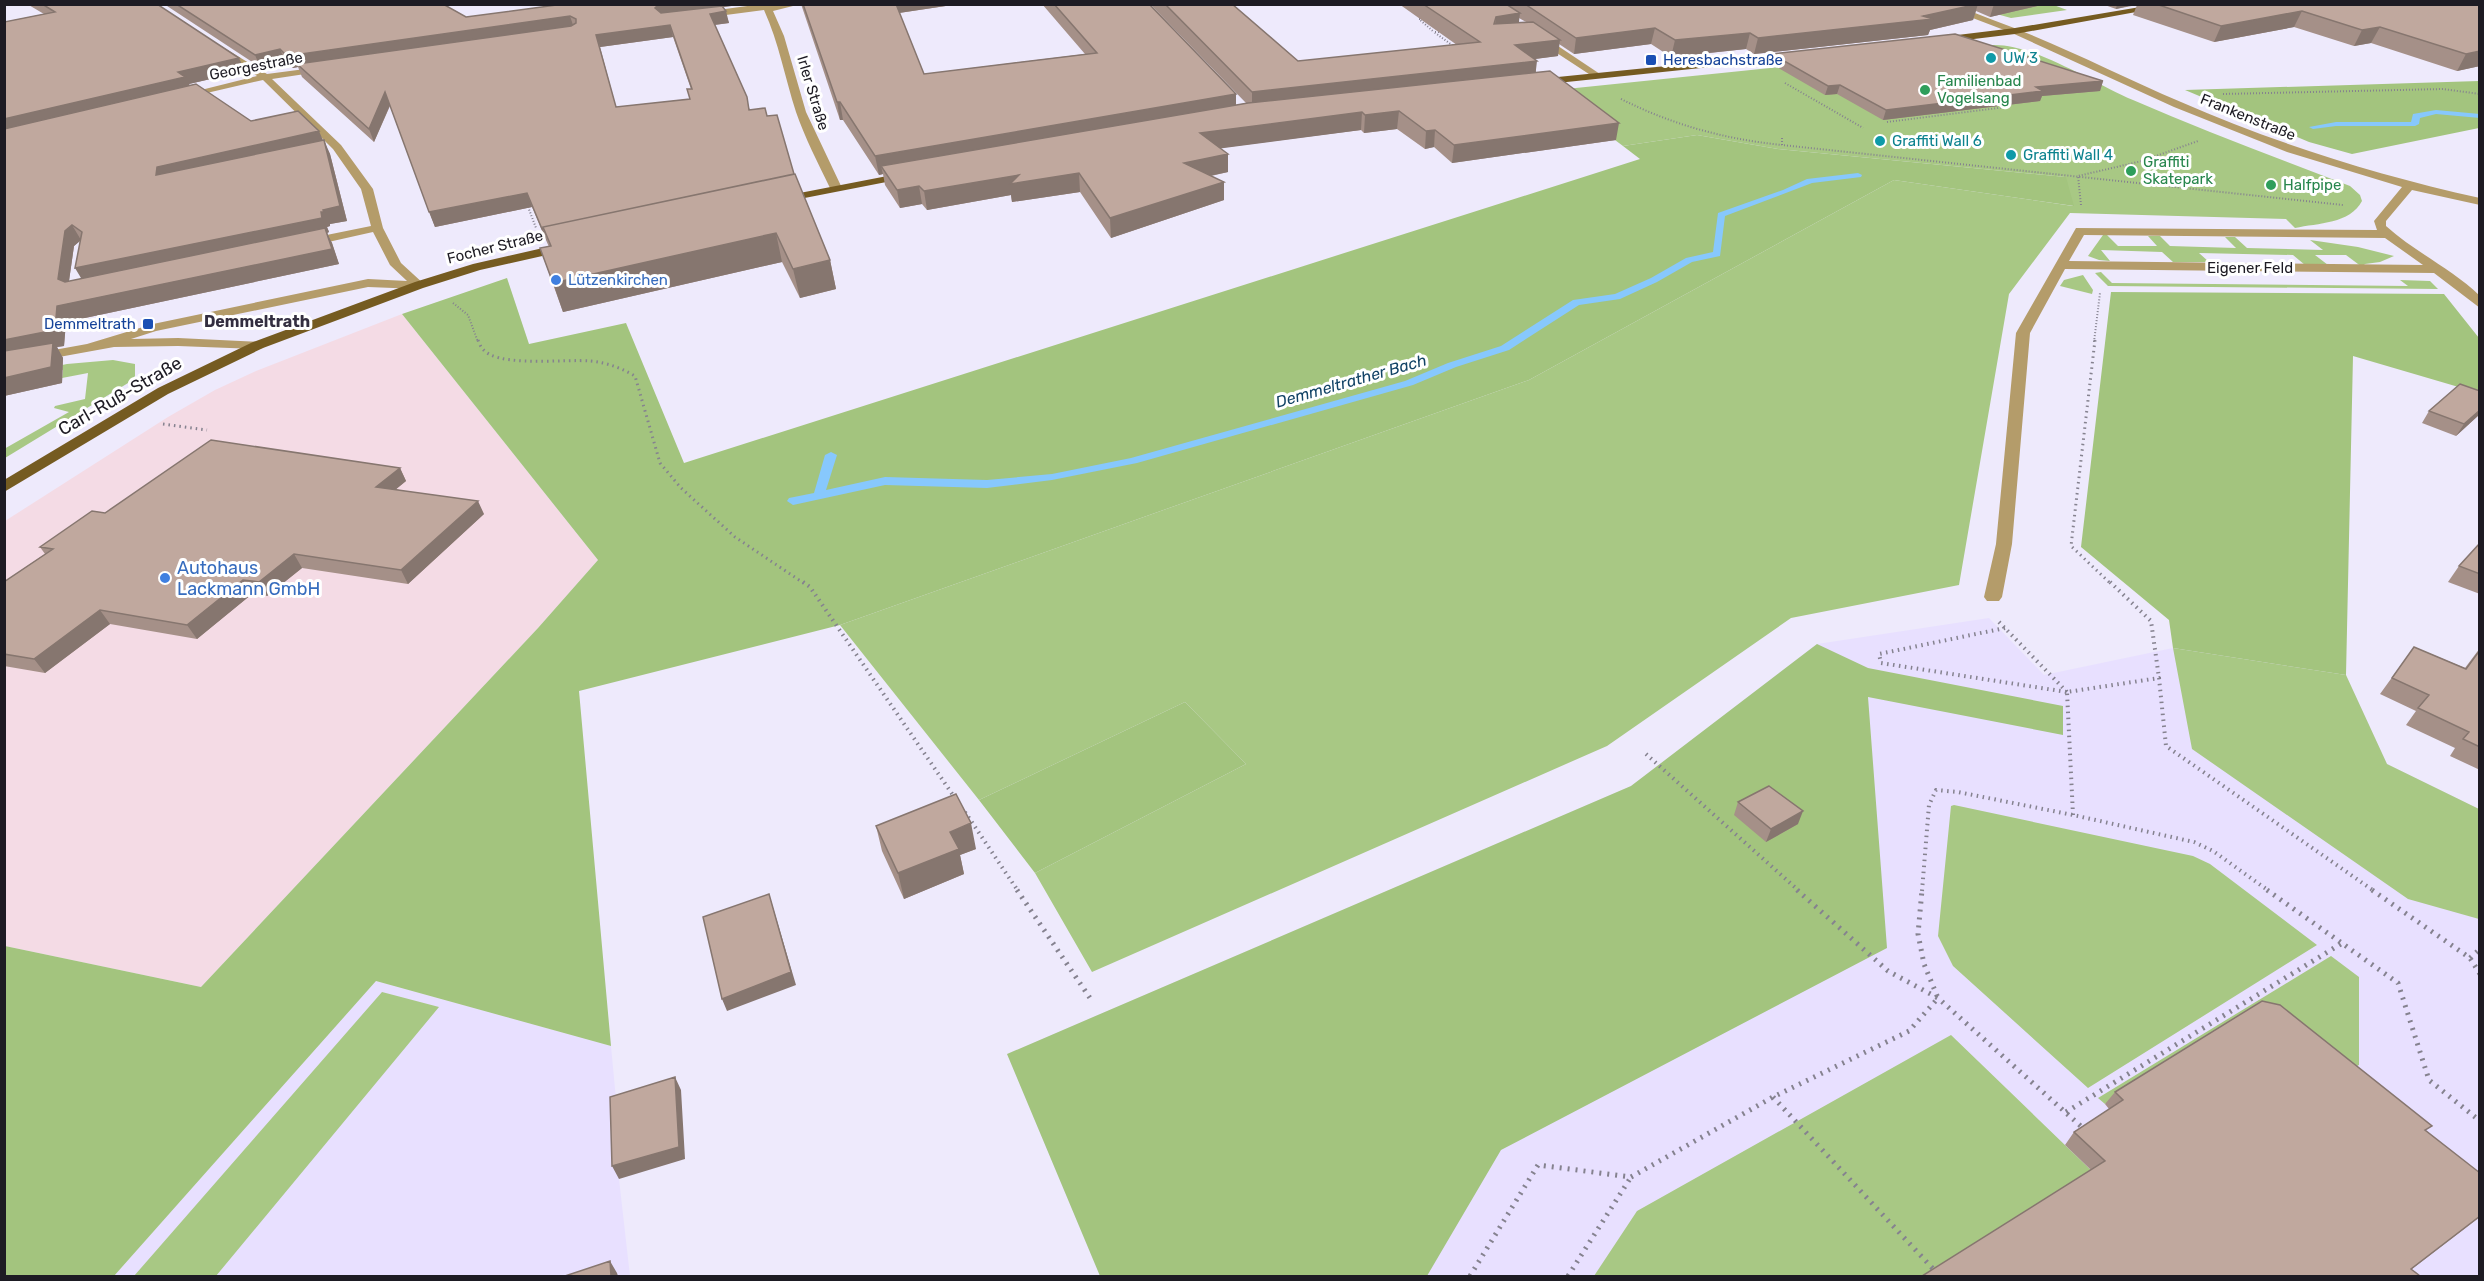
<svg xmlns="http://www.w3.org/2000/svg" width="2484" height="1281" font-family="Rubik,sans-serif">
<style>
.commercial{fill:#f4dbe5}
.built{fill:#e8e0ff}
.green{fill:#a8c884}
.forest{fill:#a3c47e}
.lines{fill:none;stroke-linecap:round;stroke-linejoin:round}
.stream{fill:#87c8fd;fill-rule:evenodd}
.path-far3{stroke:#85828f;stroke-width:2;stroke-dasharray:1 2;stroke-linecap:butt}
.path-far2{stroke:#85828f;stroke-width:3;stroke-dasharray:1.5 4;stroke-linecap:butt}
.path-far1{stroke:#85828f;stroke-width:4;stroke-dasharray:1.5 4.5;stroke-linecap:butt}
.path{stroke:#85828f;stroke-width:5;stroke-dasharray:2 6;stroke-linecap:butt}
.minor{fill:#b49c6a;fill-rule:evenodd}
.major{fill:#755b21;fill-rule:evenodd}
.wall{fill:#a59088;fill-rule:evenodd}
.shaded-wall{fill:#86766f}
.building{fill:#c0a89e;stroke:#86766f;stroke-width:1.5;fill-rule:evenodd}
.culture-dot{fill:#0f9aa8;stroke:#fff;stroke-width:2}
.transit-dot{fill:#1a4fb4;stroke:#fff;stroke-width:2}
.leisure-dot{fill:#2e9e5b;stroke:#fff;stroke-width:2}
.shop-dot{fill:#3f7fe0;stroke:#fff;stroke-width:2}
.labels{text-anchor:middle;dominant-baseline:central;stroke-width:6;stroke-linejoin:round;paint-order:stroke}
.far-culture-label{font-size:15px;fill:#0d838f;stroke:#fff;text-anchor:start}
.far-transit-label{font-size:15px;fill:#164399;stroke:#fff;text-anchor:start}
.far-street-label{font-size:15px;fill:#1d1b23;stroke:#fff}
.far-leisure-label{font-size:15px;fill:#27864d;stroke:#fff;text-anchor:start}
.far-shop-label{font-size:15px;fill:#366cbe;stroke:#fff;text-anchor:start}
.far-neighbourhood-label{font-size:16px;font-weight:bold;fill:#332e40;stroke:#fff}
.far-water-label{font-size:16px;font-style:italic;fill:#124366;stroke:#fff}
.street-label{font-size:18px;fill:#1d1b23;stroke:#fff}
.shop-label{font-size:18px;fill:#366cbe;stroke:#fff;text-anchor:start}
</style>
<rect width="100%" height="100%" fill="#eeeafc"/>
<!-- commercial -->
<path class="commercial" d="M402,314l196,246 -60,68 -337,359 -196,-41v-425l163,-104 47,-27 41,-19z"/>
<!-- built -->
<path class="built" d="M1989,618l55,57 129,-27 173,27 41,89 92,45v467h-1379l-93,-222 624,-268 186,-142z
M376,981l235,65 6,64 2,69 11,97h-516z"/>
<!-- green -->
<path class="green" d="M2051,4l16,6 -56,8 -47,-13z
M1993,45c42,-1 100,38 140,55 71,31 144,58 217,86l10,9 2,6c-12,23 -44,22 -67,27l-9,-9 -216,-6 -61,81 -50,291 -168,33 -184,128 -515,226 -57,-99 211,-109 -61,-62 -206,98 -139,-175 689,-245 365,-200 179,26 -8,-29 -287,-28 -81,-14 -74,11 -36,-27 -50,-27z
M2103,235h4l11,11h39l-9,-10h12l10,10 66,2 -11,-11h10l12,11 76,2 -13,-10 48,7 36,9 -14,6 -15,2 -3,3 -16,-12h-31l13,10h-23l-12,-10 -94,-2 10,9h-36l-11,-10 -61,-2 9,11 -11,-1 -11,-4z
M2101,272l11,11 296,3 -8,-6 30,1 8,8 -330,-3 -13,-13z
M2083,275l10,15 -1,4 -32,-8 4,-6z
M113,360l22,4v12l-2,4 -128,78 -1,-9 65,-37 -15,-4 1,-2 30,-7 3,-26 -26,5 1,-8 -58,7 62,-13z
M2173,648l173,27 41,89 92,45v110l-71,-20 -216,-150z
M1954,805l239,51 17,8 107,81 -229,143 -135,-122 -15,-30 13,-130z
M2331,956l28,21v88l-19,10 -89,-61 -146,90 -7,-6z
M382,992l57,15 -223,269h-82z
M1951,1035l144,139 -163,102h-338l43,-65z"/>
<!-- forest -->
<path class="forest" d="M2479,81v47l-127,26 -43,-12 -124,-52z
M1697,135l81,14 288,28 8,29 -180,-26 -365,200 -689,245 -261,66 32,355 -235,-65 -262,295h-109v-330l196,41 337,-359 60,-68 -196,-246 105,-36 22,66 97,-21 58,140 956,-304 -17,-13z
M2111,292l333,2 35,44v55l-126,-37 -7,319 -173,-27 -4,-28 -88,-73z
M1817,644l51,24 195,38v29l-195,-38 19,251 -386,202 -74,126h-327l-93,-222 624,-268z
M1185,702l61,62 -211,109 -56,-73z"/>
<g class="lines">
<!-- stream -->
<path class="stream" d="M2436,110l44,4v4l-44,-4 -16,4 -1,6 -4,2h-79l-23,3 -4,-2 27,-5h75l2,-8z
M1858,173l4,2 -1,2 -49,6 -87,33 -5,40 -28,6 -35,20 -37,17 -41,6 -70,45 -53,17 -43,18 -276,78 -85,17 -65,8 -102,-3 -92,20 -6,-4 2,-3 25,-5 11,-38 6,-3 6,3 -11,35 59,-13 102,3 65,-6 79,-16 274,-77 43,-18 53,-17 72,-46 42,-6 36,-16 35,-20 27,-6 5,-39 65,-23 24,-11z"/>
<!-- path-far3 -->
<path class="path-far3" d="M1423,19h-4l15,13
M1442,32h-8l22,16
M1785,83l78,45
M2223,94l220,-5 37,5
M1621,99c52,26 103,40 161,46
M1887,122l119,-15 -3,-2
M1782,138v7l561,60
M527,204l9,24
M2081,205l-3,-29 64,-15 56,-20
M453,303l15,12 10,27
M2094,342l6,-49"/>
<!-- path-far2 -->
<path class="path-far2" d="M478,340c2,6 5,11 11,14 22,12 76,5 102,7 17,2 30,7 44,15l25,87 21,25 54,49 70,47
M2095,340l-24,206 40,38
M163,424l44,6"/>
<!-- path-far1 -->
<path class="path-far1" d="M803,582l7,5 145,211
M2110,582l41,39 8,57
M1999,622l68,70
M2005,628l-126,26 2,9 186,29
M1646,754l153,137
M965,812l53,79
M2073,815l-6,-123 92,-14 7,68 208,145
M1922,891l7,-86 7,-15 22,2 115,23 121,27 19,9 56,40"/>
<!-- path -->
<path class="path" d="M1017,890l73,108
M1797,890l91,81 50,27 146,131
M2267,890l131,93 31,97 51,41
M2372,890l98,68 10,16
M2470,958l10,-9
M1773,1097l163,175
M2066,1112l278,-170
M1470,1276l68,-111 93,12 142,-80 136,-66 29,-33 -14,-34 -6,-30 4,-44
M1568,1276l63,-99"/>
<!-- minor -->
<path class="minor" d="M762,4h39l-28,7 11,25 22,76 36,76 -2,2h-8l-2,-2c-12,-25 -25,-50 -34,-76 -11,-34 -17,-69 -32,-102l-61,8 -4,-3 4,-3z
M1936,4c20,0 38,9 57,16 64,23 125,55 188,82 96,42 196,73 299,96v7l-68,-15 -26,31v5c30,27 65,42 94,70v12l-46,-35 -369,-4 -35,64 -18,211 -10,53 -3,4h-12l-3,-4 12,-53 20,-211 60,-105 301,2 -3,-9 28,-34 -115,-35 -113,-45 -162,-74zM2084,235l301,3 38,27 -354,-4z
M1540,35l3,1 60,40 -8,2 -58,-38 -1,-2z
M221,46l46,28 61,-8v4l-3,1 -53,8 69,66 32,44 10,39 18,35 24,22 -6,4 -51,-2 -212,44 -25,8 47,-1 85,4 2,3 -2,3 -5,1 -80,-3 -64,1 -110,20v-8l83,-15 66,-20 215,-45 39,2 -17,-16 -17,-33 -67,15 -4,-1v-6l69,-14 -10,-37 -28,-40 -70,-69 -82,19v-4l76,-19 -39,-25 -2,-2z"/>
<!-- major -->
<path class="major" d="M2158,4h22l-165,30 -74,9 -4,-3 4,-3 74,-9z
M1794,53l3,1v4l-259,27 -5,-3 5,-3z
M908,172l5,3 -1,2 -133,26 -6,-3 6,-3z
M565,243l4,1v6l-89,20 -57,18 -160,60 -95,46 -164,98v-12l154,-92 95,-46 162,-60 58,-18z"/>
</g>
<!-- wall -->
<path class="wall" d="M27,4h130l88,67 -56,13 1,2 61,35 72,20 7,13 17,67 -17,3v2l-3,1 2,5 -2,1 5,10 7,21 -273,58 -2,24 -7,1 6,11 -1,25 -58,13v-374l40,-8zM80,241l1,38 -12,2 5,-35z
M164,4h279l23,13 273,-12 -16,2 6,16 -14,2 35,85 17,6 27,58 36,86 6,29 -36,9 -18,-36 -219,50 -23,-64 9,-1 -17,-40 -97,20 -45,-121 -16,36 -72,-65 -4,-10 -5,1 -8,-7 -25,6zM673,37l18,52 -1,10 -74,8 -16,-60z
M801,4h158l-60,9 25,61 161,-20 -43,-50h107l87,90v11l10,-2 -96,-99h82l66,57 159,-16 -58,-41h647l-56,13 -14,-6 -3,9 -43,10 -2,5 -174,19 -8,-5 -75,8 -20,-13 -77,10 -15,-10 -1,12 -24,3 2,13 80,68 -164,23 -18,-16 -9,2 -28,-20 -33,4 -3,-3 -141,18 8,24 -17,4 13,6v18l-113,38 -31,-46 -68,10 -1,-7 -84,15 -5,-6 -22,4 -15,-23 -2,-11 -4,1 -36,-55h-3zM1519,18l7,4 -7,1z
M2102,4h378v62l-23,5 -86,-28 -17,3 -60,-19 -80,15 -81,-27 4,-10 -21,4z
M1772,54l331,27 -3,10 -58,5 -2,5 -157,19 -46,-26 -12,1 -55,-32z
M2429,411l51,3 -24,22 -34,-13z
M400,468l6,13 -10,8 88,25 -76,70 -106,-16 -35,28 -15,-2 -55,45 -87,-15 -65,49 -41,-7v-84l41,-28 -5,-7z
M2480,543v51l-32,-12 11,-16z
M2414,647l51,21 15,-20v122l-30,-14 5,-8 -49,-23 10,-14 -36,-17z
M1738,802l60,22 -32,18 -32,-27z
M876,826l100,23 -16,6 4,19 -60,25 -22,-48z
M2115,1092l311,39 54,86 -68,52 -321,-99 -26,-25 9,-13 35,-23 -4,-5z"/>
<!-- shaded-wall -->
<path class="shaded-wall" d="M659,4h80v1l-75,10 -9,-7z
M891,4h68l-67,10z
M1978,4l-5,16 -43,10 -2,5 -174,19 4,-16 165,-22z
M1994,4h52l-56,13z
M2117,4h20l-21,5z
M726,11l3,12 -16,2 -3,-11z
M2302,11l-8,16 -80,15 7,-16z
M1520,13l-2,17 -24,3 2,-16z
M570,16l4,12 -277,36 1,3 -5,1 -6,-12z
M670,25l3,12 -73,10 -4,-12z
M2380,27l-9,16 -17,3 8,-16z
M1655,28l-4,16 -77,10 2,-16z
M1750,33l-4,16 -75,8 4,-17z
M1560,40l-2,16 -45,6 2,-17z
M280,49l5,12 -25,6 -5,-12z
M2480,51v15l-23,5 9,-17z
M239,58l6,13 -56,13 2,5 -187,46v-16l174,-47z
M1537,61l-2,17 -283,31v-17z
M2103,81l-3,10 -58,5 -2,5 -157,19 3,-10 150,-23z
M1840,85l-3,9 -12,1 3,-9z
M385,92l5,13 -16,37 -5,-13z
M1236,94v18l-355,54 2,8 -4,1 -4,-19z
M837,102h3l3,18h-3z
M1399,111l-2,18 -33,4 1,-18z
M1362,112l-1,18 -160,21 -1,-18z
M1619,123l-3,17 -164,23 2,-18z
M1435,130l-1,17 -9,2 1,-18z
M319,131l6,14 -169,30 1,-8z
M324,140l6,14 17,67 -17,3v2l-3,1 2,5 -2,1 5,10 7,21 -273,58 -2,24 -7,1 6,11 -1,25 -58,13v-56l53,-34 27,-23 -9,-15 246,-56 2,-2z
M1228,154v18l-43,9 -1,-18z
M1079,173l1,19 -68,10 -1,-7 -84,15 -3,-19 95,-16z
M1224,182v18l-113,38 -1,-20z
M919,186l3,18 -22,4 -3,-18z
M527,193l5,14 -97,20 -6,-15z
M72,225l9,15 -7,6 -7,49 -9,-16 7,-48z
M542,229h1l5,15z
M776,233l6,29 -219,50 -10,-29z
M830,260l6,29 -36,9 -7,-29z
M2480,410v4l-24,22 8,-12z
M400,468l6,13 -23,19 -7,-13z
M478,501l6,13 -76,70 -7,-14z
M294,554l8,14 -35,28 -8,-14z
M243,580l9,14 -55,45 -10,-14z
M100,610l10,14 -65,49 -11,-14z
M1803,811l-5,13 -32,18 5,-13z
M971,823l5,26 -16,6 4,19 -60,25 -6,-26 52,-41z
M769,894l27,91 -69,26 -5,-12z
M675,1077l6,13 4,69 -66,20 -7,-13z
M610,1261l7,12 1,3h-7z"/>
<!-- building -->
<path class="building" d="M42,4h115l82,54 -61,14 7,5 -181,42v-97l51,-10z
M176,4h267l23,13 98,-13h95l-4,4 6,5 61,-7 4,5 -16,3 37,83 2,13 16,-2 2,8 10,-1 17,59 -251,53v2h-1l-15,-36 -98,19 -44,-120 -16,37 -72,-65 274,-38 5,-3v-4l-6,-3 -283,40 -7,-7 -25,6zM670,25l22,64h-5l3,10 -74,8 -20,-72z
M803,4h93l28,70 173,-21 -43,-49h95l87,90 -361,62 -35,-54h-3z
M1165,4h67l66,57 182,-19 -57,-38h83l14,9 -24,4 -2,7 39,-2 27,18 -45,5 22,16 -285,31z
M1525,4h453l-55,12 10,3 -175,19 -8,-5 -75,7 -20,-12 -79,10z
M2156,4h324v47l-14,3 -86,-27 -18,3 -60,-19 -81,15z
M1955,34l148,47 -67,6 7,4 -157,19 -46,-25 -12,1 -56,-32z
M1550,71l69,52 -165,22 -19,-15 -9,1 -27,-20 -34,4 -3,-3 -162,21 28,21 -44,9 40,19 -114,36 -31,-45 -69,11 9,-9 -95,16 -5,-5 -22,4 -16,-24 367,-63z
M196,84l55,37 47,-10 21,20 -162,36 -1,8 168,-35 16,66 -17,4 1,2h-3l1,6 -247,50 7,-36 -10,-7 -7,6 -7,48 7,3 260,-54 7,21 -275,57 -2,24 -51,10v-211z
M795,174l35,86 -37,9 -17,-36 -223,50 -13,-35 11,-2 -8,-19z
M53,343l-2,24 -47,11v-27z
M2460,384l20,7v19l-16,14 -35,-13z
M211,440l189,28 -24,19 102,14 -77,69 -107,-16 -35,28 -16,-2 -56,45 -87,-15 -66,49 -30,-5v-72l49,-33 -13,-2 52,-36 13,2z
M2480,543v31l-21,-8z
M2414,647l52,22 14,-19v97l-17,-8 6,-7 -51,-24 11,-13 -37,-17z
M1769,786l34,25 -32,18 -33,-27z
M956,794l15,29 -21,9 9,17 -61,24 -22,-47z
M769,894l22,78 -69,27 -19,-82z
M2262,1001l18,4 152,121 -7,4 55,43v43l-69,53 9,7h-498l183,-115 -31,-29 49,-32 -8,-8z
M675,1077l4,70 -67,19 -2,-69z
M610,1261l1,15h-46z"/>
<!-- markers -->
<g class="culture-dot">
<circle cx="1991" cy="58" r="6"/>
<circle cx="1880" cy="141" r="6"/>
<circle cx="2011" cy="155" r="6"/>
</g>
<g class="transit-dot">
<rect x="1645" y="54" width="12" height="12" rx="3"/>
<rect x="142" y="318" width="12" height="12" rx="3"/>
</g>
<g class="leisure-dot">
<circle cx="1925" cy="90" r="6"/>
<circle cx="2131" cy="171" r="6"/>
<circle cx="2271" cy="185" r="6"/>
</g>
<g class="shop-dot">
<circle cx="556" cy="280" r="6"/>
<circle cx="165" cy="578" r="6"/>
</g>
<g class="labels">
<!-- far-culture labels -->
<g class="far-culture-label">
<text x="2003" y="58">UW 3</text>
<text x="1892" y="141">Graffiti Wall 6</text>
<text x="2023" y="155">Graffiti Wall 4</text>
</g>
<!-- far-transit labels -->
<g class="far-transit-label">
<text x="1663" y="60">Heresbachstraße</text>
<text x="136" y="324" text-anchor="end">Demmeltrath</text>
</g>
<!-- far-street labels -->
<g class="far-street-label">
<text transform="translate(256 66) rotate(-11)">Georgestraße</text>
<text transform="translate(813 93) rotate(73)">Irler Straße</text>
<text transform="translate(2248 117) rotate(22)">Frankenstraße</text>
<text transform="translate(495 247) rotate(-14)">Focher Straße</text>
<text x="2250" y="268">Eigener Feld</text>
</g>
<!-- far-leisure labels -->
<g class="far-leisure-label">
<text x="1937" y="81">Familienbad<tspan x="1937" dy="17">Vogelsang</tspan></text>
<text x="2143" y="162">Graffiti<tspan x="2143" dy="17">Skatepark</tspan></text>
<text x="2283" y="185">Halfpipe</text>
</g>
<!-- far-shop labels -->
<g class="far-shop-label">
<text x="568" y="280">Lützenkirchen</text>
</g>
<!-- far-neighbourhood labels -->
<g class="far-neighbourhood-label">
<text x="257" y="321">Demmeltrath</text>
</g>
<!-- far-water labels -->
<g class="far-water-label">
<text transform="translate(1351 381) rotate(-16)">Demmeltrather Bach</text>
</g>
<!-- street labels -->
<g class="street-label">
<text transform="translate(120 396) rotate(-30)">Carl-Ruß-Straße</text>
</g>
<!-- shop labels -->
<g class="shop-label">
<text x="177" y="568">Autohaus<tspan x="177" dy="21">Lackmann GmbH</tspan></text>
</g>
</g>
<!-- border -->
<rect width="2484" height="1281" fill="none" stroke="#1d1b23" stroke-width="12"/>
</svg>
